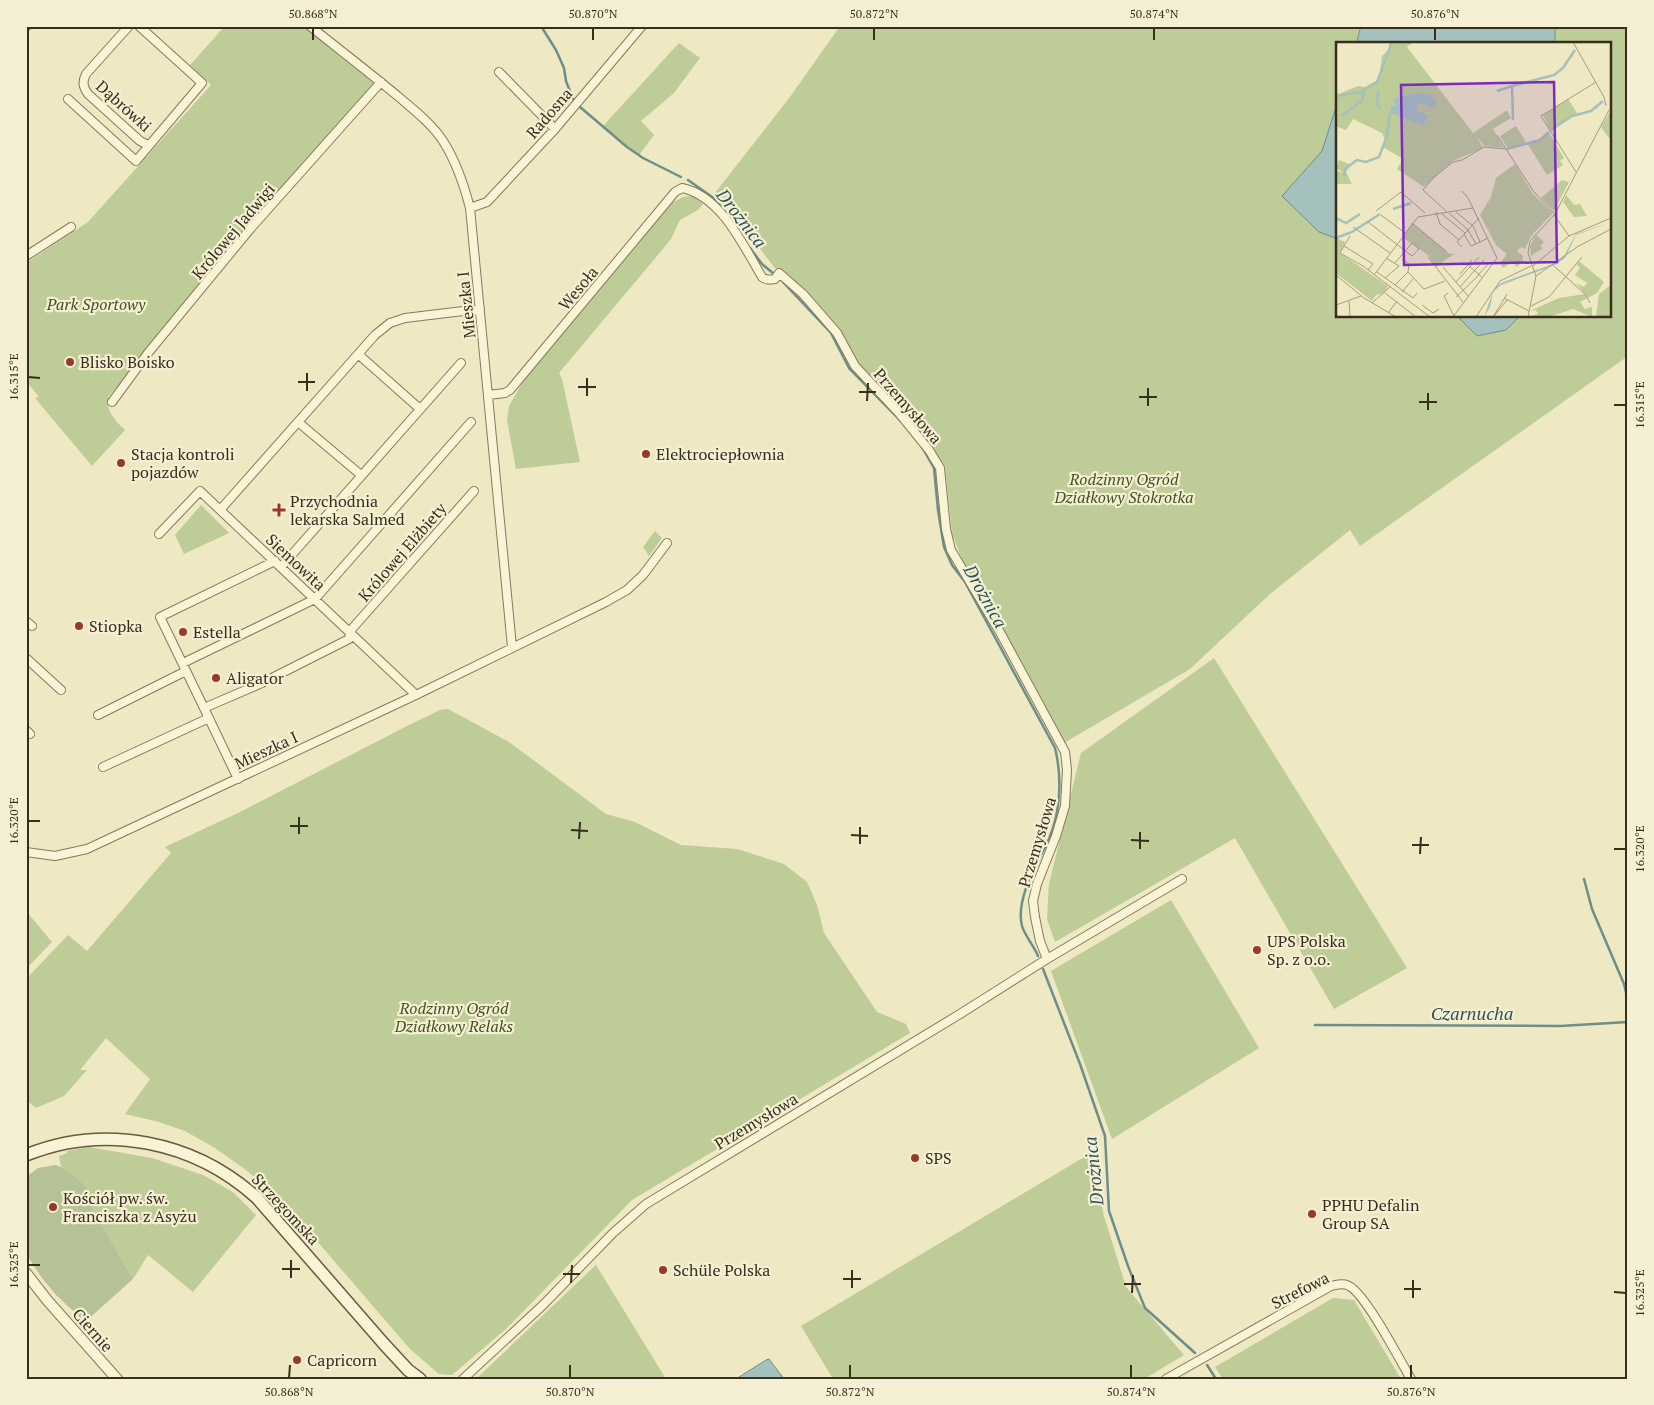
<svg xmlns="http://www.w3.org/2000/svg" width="1654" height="1405" font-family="'PT Serif',serif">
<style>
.green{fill:#becc97;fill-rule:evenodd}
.cemetery{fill:#b5c196}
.water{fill:#a5c1bd;stroke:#6c8f8b}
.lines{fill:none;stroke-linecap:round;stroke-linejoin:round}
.stream{stroke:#6c8f8b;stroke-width:2.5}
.minor-casing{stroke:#88795a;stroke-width:10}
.tertiary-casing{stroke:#88795a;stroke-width:12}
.secondary-casing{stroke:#6a5a3d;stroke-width:14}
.minor{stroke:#f9f4d6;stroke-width:8}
.tertiary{stroke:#f9f4d6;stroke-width:10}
.secondary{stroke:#f9f4d6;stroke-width:11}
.ticks{fill:none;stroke:#382e1e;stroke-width:2}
.poi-dot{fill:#973a2a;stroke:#f5f0d3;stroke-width:2}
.labels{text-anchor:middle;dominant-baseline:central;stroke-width:4.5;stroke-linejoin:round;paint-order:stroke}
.street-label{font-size:16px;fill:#382e1e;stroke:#f5f0d3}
.park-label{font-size:16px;font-style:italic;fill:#415425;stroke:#f5f0d3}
.poi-label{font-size:16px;fill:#382e1e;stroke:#f5f0d3;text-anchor:start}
.water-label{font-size:18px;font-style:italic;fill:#2d5458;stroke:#f5f0d3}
.inset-river{fill:none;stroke:#a5c1bd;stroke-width:2.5}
.inset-road{fill:none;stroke:#a59e81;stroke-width:1}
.view{fill:#7b2cbf;fill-opacity:0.15;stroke:#7b2cbf;stroke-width:2.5}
.inset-edge{fill:none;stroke:#382e1e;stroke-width:2.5}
.neatline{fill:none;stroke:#382e1e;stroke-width:2}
.ticks-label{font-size:12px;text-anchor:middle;fill:#382e1e}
</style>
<rect width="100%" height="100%" fill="#eee8c3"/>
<!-- green -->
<path class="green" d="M225,26h85l71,56 -272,314c-5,13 6,25 16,34l-33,36 -57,-68 4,-1 -13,-16v-118l62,-41 123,-137 -21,-20z
M840,26h788v330l-268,190 -10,-16 -80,64 -80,75 -126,74 -99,-176 -13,-33 -7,-68 -47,-59 -42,-46 -14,-29 -55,-57 -13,-8 -44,-57 -19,-12 79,-101zM1338,44h272v272h-272z
M679,43l21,15 -26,35 -33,28 13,14 -15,20 -36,-29z
M692,196l5,2 6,6 -5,6 -18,10 -9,19 -9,11 -103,123 3,6 18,83 -64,7 -9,-49 2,-14 24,-42 137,-160 13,-7z
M201,505l28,28 -45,21 -9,-19z
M655,531l7,7 -13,18 -6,-9z
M1214,658l193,310 -73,41 -99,-171 -180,104 -8,-23 2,-35 32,-131z
M448,709l61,33 97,72 29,8 46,23 56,4 47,15 23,18 10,23 7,28 53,79 29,12 4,9 -278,167 -125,128 -55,47 -13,-1 -29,-25 -94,-109 -48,-51 -22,-19 -31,-22 -30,-17 -26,-9 -34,-8 25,-35 -44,-41 -26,32h7l-23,26 -28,12 -10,-8v-121l42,-44 19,16 84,-98 -6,-6 75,-35 169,-87 31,-15z
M1171,900l88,148 -147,91 -61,-168z
M26,911l26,31 -26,27z
M89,1147l63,11 51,17 30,17 23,23 -63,77 -45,-37 -15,24 -40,-69 -7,-22 -17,-17 -8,-4 -2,-11 8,-3v-2z
M1096,1150l7,63 23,74 58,68 -40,24h-311l-32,-53z
M596,1265l70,114h-190z
M1333,1298l21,2 47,79h-178l-8,-12z"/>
<!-- cemetery -->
<path class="cemetery" d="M56,1165l13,6 18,17 6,22 40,69 -48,43 -29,-27 -14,-17 -16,-24v-77l12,-9z"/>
<!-- water -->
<path class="water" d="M1361,26h194v18h-199z
M1338,101v138l-19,-7 -37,-36 40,-45z
M1457,316h63l-14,14 -29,6z
M769,1359l15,20h-48l30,-19z"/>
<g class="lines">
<!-- stream -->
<path class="stream" d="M541,26l15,24 8,18 2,13 7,18
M580,107l47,40 16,11 38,19
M688,180l27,19 18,24
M750,248l12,16 12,10
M782,281l49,52 18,35 51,52
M922,447l12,21 4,42 6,37 8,18 13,17 90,166c7,28 6,63 -6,91 -11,23 -34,60 -27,87 3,10 12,20 16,30
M1584,879l8,30 32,75 4,17 -1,20
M1043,969l37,95 25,72 4,75 19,55 17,42 50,45
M1315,1025l245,1 68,-4
M1207,1365l9,14"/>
<defs>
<path id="minor" d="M129,26l-43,48c-4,8 -3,13 2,20l52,47 8,4
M310,26c30,24 60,47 90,72 15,13 32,26 43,43 13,20 21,44 27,67l42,439
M26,27l1,-1
M499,72l56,57
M68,99l68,62 66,-78 -63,-57
M470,208l17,-6 68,-73 87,-103
M26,256l45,-29
M358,354l62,55
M488,395l17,-2 5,-3 165,-198 7,-4c39,8 61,57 80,89 4,3 7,3 13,2l4,-6 24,21 34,39 18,33 44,47 30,37 11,18 6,61 5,21 50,84 64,118 2,18 -2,36 -9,30 -19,48 -4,17 2,16 5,24 7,18
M112,402l36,-49 103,-125 130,-146
M298,422l63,53
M220,510l155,-175 15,-12 15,-5 75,-9
M159,534l41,-43 216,204
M281,567l180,-204
M26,621l6,5
M26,658l35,32
M183,663l132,-64 156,-177
M204,708l-44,-91 115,-56
M98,715l88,-44
M26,730l4,4
M103,767l106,-49
M238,779l-34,-71 58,-25 87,-44 1,-8 124,-140
M26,852l29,4 32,-7 329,-154 190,-93 21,-12 16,-15 24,-32
M463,1379l80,-74 70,-72 33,-29 314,-190 87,-55 135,-80
M1166,1379l165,-93c5,-1 11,-3 16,-1 17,5 53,76 64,94"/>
<path id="tertiary" d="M26,1273l21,27 70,79"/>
<path id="secondary" d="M26,1155c79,-32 168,-14 231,43l127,146 24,26 12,9"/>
</defs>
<!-- minor casing -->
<use href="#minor" class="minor-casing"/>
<!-- tertiary casing -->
<use href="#tertiary" class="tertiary-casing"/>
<!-- secondary casing -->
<use href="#secondary" class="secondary-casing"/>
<!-- minor -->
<use href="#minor" class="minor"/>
<!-- tertiary -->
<use href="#tertiary" class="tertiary"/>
<!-- secondary -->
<use href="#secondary" class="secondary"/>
</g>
<!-- ticks -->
<path class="ticks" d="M313,40v-12M593,40v-12M874,40v-12M1154,40v-12M1435,40v-12M28,377l12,1M298,382h17M578,387h18M307,391v-18M859,392h17M587,396v-18M1139,397h18M867,401l1,-18M1419,402h18M1614,405h12M1148,406v-18M1428,410v-17M28,821h12M290,826h18M571,830l17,1M299,834v-17M851,835l17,1M579,839l1,-17M1131,840l18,1M860,844v-17M1412,845h17M1140,849v-17M1614,849h12M1420,854l1,-17M28,1265h12M282,1269h18M563,1274h17M291,1278v-18M843,1279h18M571,1283l1,-18M1124,1284h17M852,1288v-18M1404,1289h17M1614,1292l12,1M1132,1293l1,-18M1413,1298v-18M289,1378l1,-13M570,1378v-13M850,1378v-13M1131,1378v-13M1411,1378v-13"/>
<!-- markers -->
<g class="poi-dot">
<circle cx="70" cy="362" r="5"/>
<circle cx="646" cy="454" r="5"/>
<circle cx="121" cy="463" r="5"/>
<path d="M276.5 502.5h5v5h5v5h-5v5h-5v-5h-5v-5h5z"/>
<circle cx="79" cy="626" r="5"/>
<circle cx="183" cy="632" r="5"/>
<circle cx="216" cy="678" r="5"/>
<circle cx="1257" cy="950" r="5"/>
<circle cx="915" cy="1158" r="5"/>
<circle cx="53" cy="1207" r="5"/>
<circle cx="1312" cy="1214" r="5"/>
<circle cx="663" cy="1270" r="5"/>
<circle cx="297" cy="1360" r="5"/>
</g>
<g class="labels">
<!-- street labels -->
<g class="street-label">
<text transform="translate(124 106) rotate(42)">Dąbrówki</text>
<text transform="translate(549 113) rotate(-49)">Radosna</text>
<text transform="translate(233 231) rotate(-50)">Królowej Jadwigi</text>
<text transform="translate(578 288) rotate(-50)">Wesoła</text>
<text transform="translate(466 305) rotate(-96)">Mieszka I</text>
<text transform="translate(908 406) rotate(49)">Przemysłowa</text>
<text transform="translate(402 552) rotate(-49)">Królowej Elżbiety</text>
<text transform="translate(296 562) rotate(43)">Siemowita</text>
<text transform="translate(266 750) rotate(-25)">Mieszka I</text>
<text transform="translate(1037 842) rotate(-73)">Przemysłowa</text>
<text transform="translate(756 1121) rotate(-31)">Przemysłowa</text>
<text transform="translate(286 1209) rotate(47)">Strzegomska</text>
<text transform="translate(1300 1290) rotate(-27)">Strefowa</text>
<text transform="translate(93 1330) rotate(49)">Ciernie</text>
</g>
<!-- park labels -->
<g class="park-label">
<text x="96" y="304">Park Sportowy</text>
<text x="1124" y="479">Rodzinny Ogród<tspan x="1124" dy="18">Działkowy Stokrotka</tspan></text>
<text x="454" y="1008">Rodzinny Ogród<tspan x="454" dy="18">Działkowy Relaks</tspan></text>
</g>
<!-- poi labels -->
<g class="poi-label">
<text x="80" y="362">Blisko Boisko</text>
<text x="131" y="454">Stacja kontroli<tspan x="131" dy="18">pojazdów</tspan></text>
<text x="656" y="454">Elektrociepłownia</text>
<text x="290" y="501">Przychodnia<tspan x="290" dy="18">lekarska Salmed</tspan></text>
<text x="89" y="626">Stiopka</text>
<text x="193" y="632">Estella</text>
<text x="226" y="678">Aligator</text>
<text x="1267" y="941">UPS Polska<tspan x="1267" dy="18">Sp. z o.o.</tspan></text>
<text x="925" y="1158">SPS</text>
<text x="63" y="1198">Kościół pw. św.<tspan x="63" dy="18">Franciszka z Asyżu</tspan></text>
<text x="1322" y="1205">PPHU Defalin<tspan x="1322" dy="18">Group SA</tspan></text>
<text x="673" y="1270">Schüle Polska</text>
<text x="307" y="1360">Capricorn</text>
</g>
<!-- water labels -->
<g class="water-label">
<text transform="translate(742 218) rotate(52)">Drożnica</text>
<text transform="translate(986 596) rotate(61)">Drożnica</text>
<text x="1472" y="1013">Czarnucha</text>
<text transform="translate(1093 1171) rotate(-96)">Drożnica</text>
</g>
</g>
<!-- overview -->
<g transform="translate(1336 42)">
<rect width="275" height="275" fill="#eee8c3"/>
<path d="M53,0h24l-6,5 66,86 34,-23 4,8 -18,11 11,19 -20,-2 -8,-10 7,12 -30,13 -29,26 -27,-18 6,-10 -20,-12 2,-7 -3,-7 -29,-14 -7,11 -10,-4v-31l22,-9 7,1 14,-8 3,-23 7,-7zM232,57l9,14 -27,17 -7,-15zM275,68v26l-2,2 -8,-11zM180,84l10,16 -18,7 -8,-13zM213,91l15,25 -4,3 3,4 -16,10 -20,-32 15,-3zM3,118l12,5 -5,7 6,12h-16v-13l8,2 -8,-5zM179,122l18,30 20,19 -22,23 -6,13 -4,-2 -4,4 6,5 -1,6 -5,5 -5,-5 -9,6 -3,-5 7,-9 -11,-9 -16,-30 11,-18 5,-19zM226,138l7,2 -15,29 -13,-13zM230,153l8,10 6,-1 7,12 -13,1 -11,-15zM76,181l36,30 6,1 -18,13 -8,-12 -26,-18zM200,193l8,7 -4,4 3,2 -12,8 -1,-10zM0,196l9,4 -5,11 48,33 -4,7 -8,2 -4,6 -36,-28zM243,219l25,21 -7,11 -17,9 5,7 7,-2v10l-19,-8 -24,8h-19l8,-3 -2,-4 -6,1 29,-13 26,-4 -9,-11 8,4 3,-4 -12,-8 5,-7 -3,-3zM275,243v32h-15l3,-23z" fill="#becc97"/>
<path d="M81,51l13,1 7,9 -5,4 -14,-4 -1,7 11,6 -5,9 -33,-12 1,-7h5l-3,-7zM275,180l-35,13 -11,23 -10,7 -54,20 -8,7 -3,15 -6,10 7,-20 5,-10 5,-4 52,-19 11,-8 12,-22z" fill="#a5c1bd"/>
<path class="inset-river" d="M42,48l-1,14 4,5M161,49l15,-5M0,54l25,-4 16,-10 15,-40M5,74l21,-15 2,-10M177,78l-1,-34 42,-11 9,-7 12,-18M215,88l21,-14 19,-5 12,-10M171,107l33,-9 9,-8M8,134l1,-7 12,-9 9,2 13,-5 8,-21 3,-23M57,167l18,-6M0,176l10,5 14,-9M0,196l16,-6 28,-18"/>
<path class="inset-road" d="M237,0l31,55 2,9M161,93l37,57 21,22M240,130l-35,-56 55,-34M40,169l25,-19 24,21M110,169l-23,-21 11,-13 19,-15 9,-2 22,-13 22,2M100,170l4,12 19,16M120,170l17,14 7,16 8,-4M113,171l19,17 8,14M106,172l23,19M45,173l24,18M218,173l15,21M32,180l44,34 7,-7M76,181l35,29M17,185l37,26M128,192l7,12 9,-4M14,194l-6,10 29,18 -5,6M8,204l-4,7 23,13 67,51M126,205l-5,-5 22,-24M92,215l35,45M66,217l7,5 -1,8 16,17 21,-8M59,221l17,-20 7,6M132,223l15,13M197,224l36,-30 42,-18M218,224l32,29 4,8M107,225l25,29M197,226l-5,-15 2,-12 25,-27 54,-104M41,230l36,26 4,-5M124,232l12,-14M0,233l28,23 32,19M38,233l44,-58 55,-9M142,233l12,-13M200,234l41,-29 34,-18M49,236l14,-12 -13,-8M120,240l23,-25M59,243l13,-13M124,245l24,-27M66,250l11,-13M49,251l31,24M112,251l-4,3 10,20M120,255l23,-22M168,256l25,13M13,258l1,17M36,261l18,-16M0,263l25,-9M86,263l11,8 6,-4M195,264l18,-9 33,-40M52,271l9,-12M158,274l13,-16M117,275l44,-59 -29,-60 -6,-7M140,275l24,-36 31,-15M157,275l14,-23M192,275l8,-41 -3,-8"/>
<path class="view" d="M218,40l3,180 -153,3 -3,-180z"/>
<rect width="275" height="275" class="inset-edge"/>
</g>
<!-- border -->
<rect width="1654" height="1405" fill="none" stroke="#f5f0d3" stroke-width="55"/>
<rect x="28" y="28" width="1598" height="1350" class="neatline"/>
<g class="ticks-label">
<text x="313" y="18">50.868°N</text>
<text x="593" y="18">50.870°N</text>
<text x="874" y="18">50.872°N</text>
<text x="1154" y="18">50.874°N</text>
<text x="1435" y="18">50.876°N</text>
<text transform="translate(14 377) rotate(-90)" y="4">16.315°E</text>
<text transform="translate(1640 405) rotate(-90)" y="4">16.315°E</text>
<text transform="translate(14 821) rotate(-90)" y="4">16.320°E</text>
<text transform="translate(1640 849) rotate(-90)" y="4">16.320°E</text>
<text transform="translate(14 1265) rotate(-90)" y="4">16.325°E</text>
<text transform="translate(1640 1293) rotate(-90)" y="4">16.325°E</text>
<text x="289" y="1396">50.868°N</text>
<text x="570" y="1396">50.870°N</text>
<text x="850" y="1396">50.872°N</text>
<text x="1131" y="1396">50.874°N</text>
<text x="1411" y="1396">50.876°N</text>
</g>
</svg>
